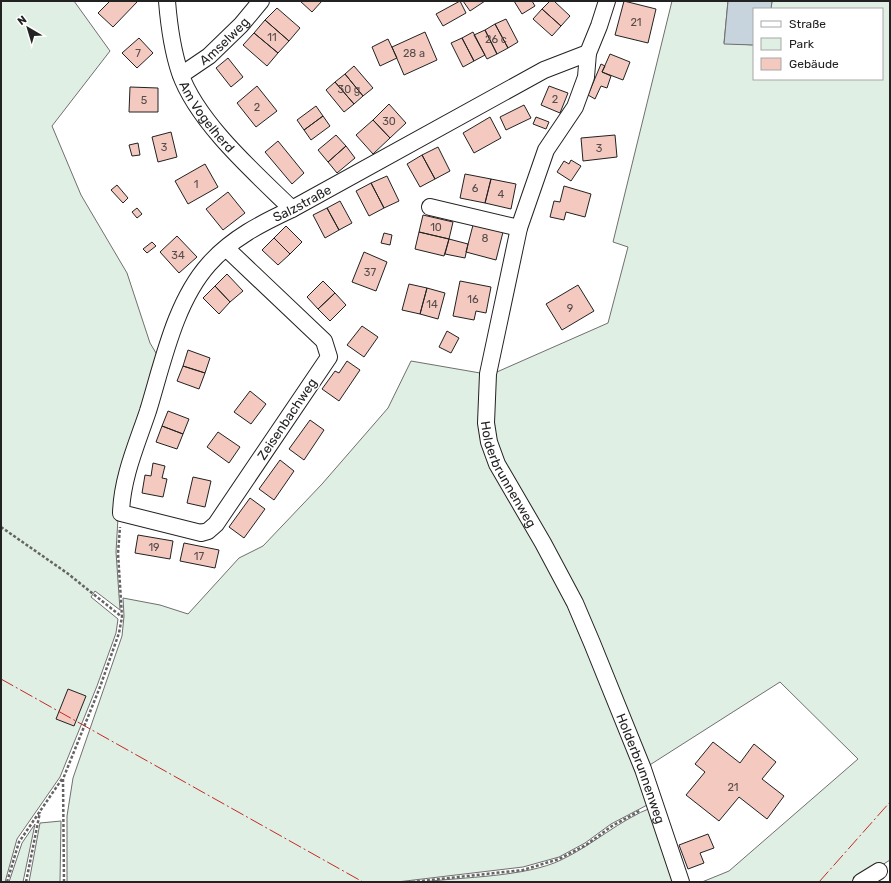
<svg xmlns="http://www.w3.org/2000/svg" width="891" height="883" font-family="Rubik,sans-serif">
<style>
.green{fill:#e0efe3;stroke:#6f6f6f}
.water{fill:#c7d3dd;stroke:#6f6f6f}
.building{fill:#f3c9c0;stroke:#222}
.lines{fill:none;stroke-linecap:round;stroke-linejoin:round}
.minor-casing{stroke:#222;stroke-width:18}
.path{stroke:#646464;stroke-width:2.5;stroke-dasharray:3 2;stroke-linecap:butt}
.minor{stroke:#fff;stroke-width:16}
.power{stroke:#c62828;stroke-width:1;stroke-dasharray:14 3 2 3;stroke-linecap:butt}
.labels{text-anchor:middle;dominant-baseline:central;stroke-width:3;stroke-linejoin:round;paint-order:stroke}
.number-label{font-size:11px;fill:#564c4a}
.street-label{font-size:13px;fill:#222;stroke:#fff}
</style>
<rect width="100%" height="100%" fill="#fff"/>
<!-- green -->
<path class="green" d="M1,1h73l36,50 -58,75 29,69 46,78 23,70 12,20 -43,138 -3,51 4,58 -25,-19 -4,6 27,22 -2,14 -19,53 -37,91 -43,62 -12,43h-4z
M672,1h56l-4,42 30,2v34h128v-70h-111l1,-8h118v859l-35,22h-153l27,-11 129,-112 -78,-77 -135,86 -153,-326 -2,-67 118,-52 20,-76 -15,-5z
M411,361l75,13 -2,49 58,123 109,257 -40,21 -26,19 -26,14 -36,10 -126,15h-330v-66l6,-38 49,-142 2,-20 -1,-18 37,7 28,9 51,-56 24,-12 59,-62 66,-76z
M653,807l26,75h-256c39,-5 103,-5 138,-22 32,-15 58,-40 92,-53z
M61,821l-1,61h-31l11,-59z
M35,824l-12,58h-14l13,-39z"/>
<!-- water -->
<path class="water" d="M728,1h44l-1,8h-17v36l-30,-1z"/>
<!-- building -->
<path class="building" d="M110,1h28l-25,26 -15,-14z
M300,1h22l-10,11z
M460,1l6,12 -23,13 -7,-12z
M463,1h22l-15,10z
M514,1h18l3,5 -13,8z
M550,1h4l16,15 -9,10 -19,-17z
M624,1l32,8 -8,34 -33,-8z
M277,8l23,20 -11,13 -24,-21z
M542,9l19,17 -9,10 -19,-17z
M506,19l12,23 -10,6 -13,-24z
M265,20l24,21 -11,12 -24,-20z
M495,24l13,24 -11,6 -12,-24z
M485,30l12,24 -10,5 -13,-24z
M425,32l12,28 -33,15 -12,-28z
M473,32l12,23 -11,6 -12,-23z
M254,33l24,20 -11,13 -24,-21z
M139,38l14,15 -16,15 -15,-15z
M462,38l12,23 -11,6 -12,-24z
M388,39l9,19 -17,8 -8,-19z
M610,54l20,8 -7,18 -21,-8z
M228,58l15,19 -12,10 -15,-19z
M601,64l4,2 -3,6 9,4 -4,12 -6,-2 -6,13 -7,-4z
M354,66l19,22 -10,8 -18,-22z
M345,74l18,22 -9,8 -19,-22z
M335,82l19,22 -10,8 -18,-22z
M257,86l20,25 -21,16 -19,-24z
M549,86l19,7 -8,20 -19,-8z
M130,87l28,1v24h-29z
M389,104l17,19 -16,15 -17,-18z
M524,105l7,13 -25,12 -6,-13z
M316,106l7,10 -19,14 -7,-10z
M323,116l7,10 -19,14 -7,-10z
M490,117l11,21 -27,15 -11,-20z
M536,117l13,5 -3,7 -13,-5z
M373,120l17,18 -17,16 -17,-19z
M171,132l6,25 -19,5 -6,-25z
M336,135l10,11 -18,16 -10,-12z
M615,135l2,22 -34,4 -2,-23z
M278,141l26,32 -12,11 -27,-32z
M138,143l2,12 -8,1 -3,-11z
M346,146l9,12 -18,15 -9,-11z
M438,147l12,24 -15,8 -13,-24z
M422,155l13,24 -15,8 -13,-23z
M571,160l10,6 -10,15 -14,-9 7,-11 5,3z
M205,164l13,23 -30,17 -13,-23z
M465,174l26,5 -6,24 -25,-5z
M387,176l12,25 -15,7 -13,-25z
M491,179l25,5 -5,25 -26,-6z
M371,183l13,25 -15,8 -13,-25z
M117,185l11,13 -5,5 -12,-13z
M564,186l27,8 -6,23 -19,-5 -2,8 -14,-3 4,-16 6,1z
M228,192l17,21 -22,17 -17,-21z
M340,201l12,22 -13,7 -12,-22z
M137,208l5,6 -5,4 -5,-6z
M327,208l12,22 -14,8 -12,-23z
M423,215l30,7 -4,17 -30,-7z
M473,225l30,7 -7,28 -30,-8z
M286,226l16,16 -12,12 -16,-16z
M419,232l30,7 -5,17 -29,-7z
M384,233l8,2 -2,10 -9,-2z
M177,236l20,21 -18,16 -19,-21z
M274,238l16,16 -12,11 -16,-15z
M449,239l19,5 -3,14 -20,-4z
M152,242l4,4 -9,7 -4,-4z
M364,252l23,10 -11,29 -24,-9z
M227,274l16,17 -13,11 -15,-16z
M323,281l12,12 -17,16 -11,-12z
M460,281l31,6 -5,26 -10,-2 -2,9 -21,-4z
M409,284l18,4 -7,26 -18,-4z
M578,285l16,26 -32,19 -16,-26z
M215,286l15,16 -11,12 -16,-16z
M427,288l18,5 -7,26 -18,-5z
M335,293l11,12 -16,16 -12,-12z
M362,326l16,11 -14,20 -17,-12z
M447,331l12,7 -8,15 -12,-6z
M188,350l22,8 -5,15 -22,-7z
M347,361l13,9 -21,31 -17,-12 13,-18 4,2z
M183,366l22,7 -6,16 -22,-8z
M250,391l16,13 -15,20 -17,-12z
M168,411l21,8 -6,15 -21,-8z
M310,420l14,10 -20,30 -15,-11z
M162,426l21,8 -6,15 -21,-7z
M218,432l22,15 -11,16 -22,-16z
M280,460l14,11 -20,29 -15,-11z
M153,463l12,3 -3,12 5,1 -4,18 -21,-4 3,-18 6,1z
M193,477l18,4 -6,26 -18,-4z
M250,498l15,11 -21,29 -15,-11z
M138,535l35,6 -3,18 -35,-6z
M184,543l35,7 -4,18 -35,-7z
M68,689l18,7 -12,30 -18,-7z
M713,742l27,21 14,-19 22,18 -14,17 22,17 -17,23 -28,-22 -20,24 -33,-26 19,-23 -10,-8z
M708,834l6,14 -14,5 4,10 -16,6 -9,-24z"/>
<g class="lines">
<defs>
<g id="minor">
<path id="s1" d="M167,1c2,25 5,48 13,72 17,49 75,100 112,136"/>
<path id="s2" d="M588,53l-2,24 -11,30 -29,43 -27,78 -31,146 -2,49 3,19 8,22 46,79 32,60 17,40 51,126 38,113"/>
<path id="s3" d="M181,75l28,-19 32,-31 20,-24"/>
<path d="M430,207l89,21"/>
<path id="s4" d="M226,248l98,93 5,16 -113,167 -8,7 -7,2 -80,-20c1,-36 16,-69 27,-102 15,-49 27,-109 61,-147 23,-26 53,-41 83,-55l252,-139 44,-17 11,-27 8,-25"/>
<path d="M861,882l18,-11"/>
</g>
</defs>
<!-- minor casing -->
<use href="#minor" class="minor-casing"/>
<!-- path -->
<path class="path" d="M1,527l66,46 55,44
M7,882l12,-40 43,-63
M26,882l14,-70
M64,882l-1,-103 37,-92 19,-54 3,-16 -4,-64 2,-26
M412,882l111,-12 36,-11 27,-14 26,-19 29,-16"/>
<!-- minor -->
<use href="#minor" class="minor"/>
<!-- power -->
<path class="power" d="M1,679l362,203
M819,882l71,-80"/>
</g>
<g class="labels">
<!-- number labels -->
<g class="number-label">
<text x="636" y="22">21</text>
<text x="272" y="37">11</text>
<text x="496" y="39">26 c</text>
<text x="138" y="53">7</text>
<text x="414" y="53">28 a</text>
<text x="349" y="89">30 g</text>
<text x="555" y="99">2</text>
<text x="144" y="100">5</text>
<text x="257" y="107">2</text>
<text x="389" y="121">30</text>
<text x="164" y="147">3</text>
<text x="599" y="148">3</text>
<text x="196" y="184">1</text>
<text x="475" y="188">6</text>
<text x="501" y="194">4</text>
<text x="436" y="227">10</text>
<text x="485" y="238">8</text>
<text x="178" y="255">34</text>
<text x="370" y="272">37</text>
<text x="473" y="299">16</text>
<text x="432" y="304">14</text>
<text x="570" y="308">9</text>
<text x="154" y="547">19</text>
<text x="199" y="556">17</text>
<text x="733" y="787">21</text>
</g>
<!-- street labels -->
<g class="street-label">
<text stroke="none"><textPath href="#s3" startOffset="55">Amselweg</textPath></text>
<text stroke="none"><textPath href="#s1" startOffset="125">Am Vogelherd</textPath></text>
<text stroke="none"><textPath href="#s4" startOffset="832">Salzstraße</textPath></text>
<text transform="translate(287 419) rotate(-56)">Zeisenbachweg</text>
<text stroke="none"><textPath href="#s2" startOffset="445">Holderbrunnenweg</textPath></text>
<text stroke="none"><textPath href="#s2" startOffset="769">Holderbrunnenweg</textPath></text>
</g>
</g>
<!-- border -->
<rect width="891" height="883" fill="none" stroke="#222222" stroke-width="4"/>
<!-- legend -->
<rect x="753" y="8" width="130" height="72" fill="#ffffff" stroke="#a7a7a7"/>
<rect x="761" y="21" width="20" height="6" fill="#ffffff" stroke="#a7a7a7"/>
<text x="789" y="28" font-size="12" fill="#222222">Straße</text>
<rect x="761" y="38" width="20" height="12" fill="#e0efe3" stroke="#a7a7a7"/>
<text x="789" y="48" font-size="12" fill="#222222">Park</text>
<rect x="761" y="58" width="20" height="12" fill="#f3c9c0" stroke="#a7a7a7"/>
<text x="789" y="68" font-size="12" fill="#222222">Gebäude</text>
<!-- north arrow -->
<g transform="translate(28 28) rotate(322)" stroke="#ffffff" stroke-width="3" paint-order="stroke">
<path d="M0-3L7 15L0 10L-7 15Z" fill="#222222"/>
<text y="-6" font-size="11" font-weight="bold" text-anchor="middle" fill="#222222">N</text>
</g>
</svg>
